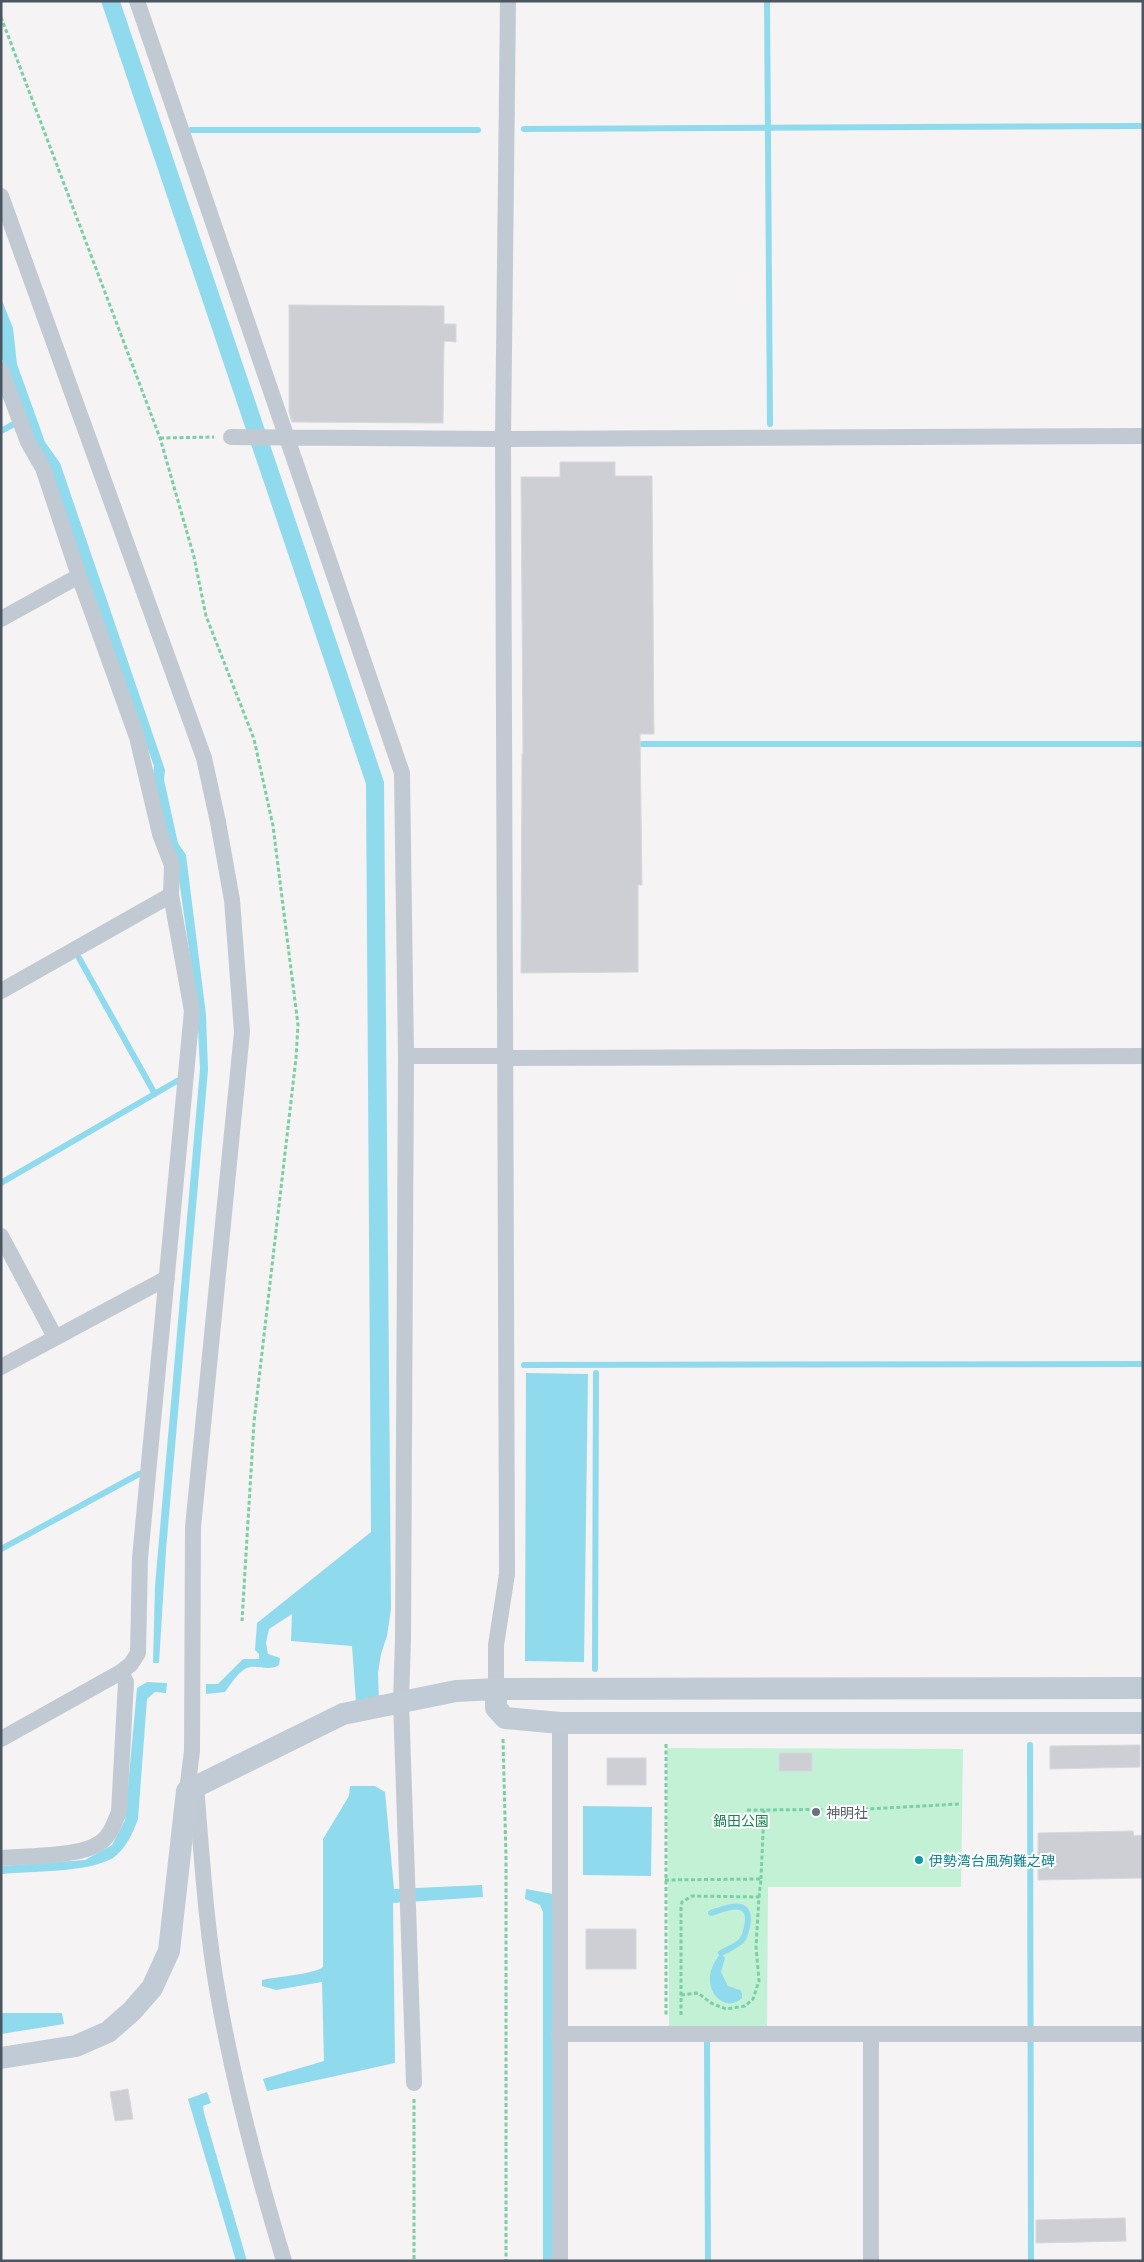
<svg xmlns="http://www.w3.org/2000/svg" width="1144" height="2262" font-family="'Golos Text','Noto Sans JP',sans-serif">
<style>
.green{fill:#c3f1d5}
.water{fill:#90daee}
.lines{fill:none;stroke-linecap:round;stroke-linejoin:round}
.stream{stroke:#90daee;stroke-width:6}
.building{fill:#cdcfd5;stroke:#d7d9de}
.path{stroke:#7ad0a6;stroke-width:3;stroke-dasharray:4 2.5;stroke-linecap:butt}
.street{stroke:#c1cad2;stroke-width:16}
.secondary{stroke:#c1cbd6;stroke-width:22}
.worship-dot{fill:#6b7280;stroke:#fff;stroke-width:2}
.culture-dot{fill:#0f9aa8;stroke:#fff;stroke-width:2}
.labels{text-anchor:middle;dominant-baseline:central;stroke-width:4;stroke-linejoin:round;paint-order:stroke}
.worship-label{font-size:14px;fill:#5b616d;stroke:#fff;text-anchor:start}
.park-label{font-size:14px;fill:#17864f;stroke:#fff}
.culture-label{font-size:14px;fill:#0d838f;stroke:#fff;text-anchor:start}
</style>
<rect width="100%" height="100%" fill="#f5f3f3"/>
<!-- green -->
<path class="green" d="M667,1748l296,1 -2,138h-193l-1,140h-98z"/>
<!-- water -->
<path class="water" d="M101,1h19l264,781 7,827 -4,27 -6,18 -3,19 1,30h-23l-4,-57 -61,-5 1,-27 -23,15 -3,14 2,11 12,4 -1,7c-10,7 -22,-1 -32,3 -9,4 -16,16 -22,24l-19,2v-10h12l25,-25h16v-5l-4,-4 2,-27 114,-91 -5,-748z
M1,298l12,30 4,36 28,78 15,21 105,307 -1,10 14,63 8,12 20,160 2,55 -42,480 -7,113h-6l2,-77 45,-517 -3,-63 -21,-147c-11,-21 -26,-70 -22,-93l-71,-196 -81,-211z
M526,1373l62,1 -4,288 -59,-1z
M147,1682l20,1 -1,10 -11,-1 -8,7 -9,120c-5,14 -13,31 -25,39 -26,15 -81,13 -112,16v-8l84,-6 27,-15 13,-25 12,-132z
M350,1786h25l10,6 9,97 88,-4 1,12 -90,6 2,160 -128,28 -4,-12 61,-18 -2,-79 -46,8 -14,-4v-6c13,-3 53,-6 61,-13v-128l26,-43z
M583,1806l69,1 -1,69 -68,-1z
M526,1889l27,5v367h-10v-349l-3,-7 -15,-6z
M721,1953l4,5 -4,14 7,14 12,4 2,3v5c-17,18 -49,-12 -21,-45z
M1,2013h61l2,11 -63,10z
M207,2092l4,11 -8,3 1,7 43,148h-11l-48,-162z"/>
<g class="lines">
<!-- stream -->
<path class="stream" d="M767,1l3,423
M524,129l619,-3
M191,130h287
M1,431l11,-6
M632,744h511
M79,958l76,136
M1,1183l176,-102
M524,1365l619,-1
M1,1549l138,-75
M595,1669l1,-296
M1030,1745l1,516
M711,1913c12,-4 38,-16 37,8 -1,7 -2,14 -6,19 -5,6 -14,9 -21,13
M707,2042l1,219"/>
</g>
<!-- building -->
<path class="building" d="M289,305l155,1v18h12v18l-12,-1 -1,82 -151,-1 -3,-10z
M560,462h55v14h37l2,258h-14l2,151h-4v87l-117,1 1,-219h1l-2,-277h39z
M1140,1745v22l-90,2v-23z
M779,1753h33v18h-33z
M607,1758h39v27h-39z
M1133,1831l1,5 9,-1v43l-105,2v-47z
M586,1929h50v40h-50z
M128,2089l5,30 -18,2 -5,-29z
M1125,2218l1,23 -90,2v-23z"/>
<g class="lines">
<!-- path -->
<path class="path" d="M1,17l159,421 34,119 12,59 48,123 19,87 25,199 -2,33 -42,364 -12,199
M160,438l54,-1
M503,1739l3,118v404
M666,1744v273
M747,1810h17
M761,1879l3,-69 103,-1 92,-5
M665,1880l96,-1 -2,18
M681,1995l17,-2 13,10 15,6 19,-3 8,-7 6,-18 -3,-34 3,-50 -67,-1 -10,6 -1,5v110
M414,2099v162"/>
<!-- street -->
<path class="street" d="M137,1l265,772 4,283 -3,583 -2,63 13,381
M1,196l203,562 14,64 14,78 10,132 -49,495 -1,224 -5,40
M1,370l27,72 15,26 36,108 58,161 23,97 12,31 -1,30 21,116 -52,547 -2,95 -7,11 -10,8
M231,437l272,2 640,-3
M1,619l78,-43
M1,991l170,-96
M406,1056h99
M505,1058l638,-2
M1,1236l54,101
M1,1367l166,-89
M496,1689v-44l11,-71 -4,-1135 5,-438
M1,1739l120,-67 5,10 -7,130c-5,11 -8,23 -18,30 -19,15 -75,14 -100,16
M196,1786c6,71 10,144 23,214 16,89 39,175 65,261
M559,2034h584
M560,2261v-538
M871,2261v-226"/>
<!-- secondary -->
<path class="secondary" d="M496,1689v19l9,10 55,5h583
M1,2058l75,-12 32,-14 24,-21 20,-23 17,-37 18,-160 156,-77 113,-23 40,-2 647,-1"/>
</g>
<!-- markers -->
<circle class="worship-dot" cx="816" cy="1812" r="5"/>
<circle class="culture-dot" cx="919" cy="1860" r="5"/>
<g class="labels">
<!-- worship labels -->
<g class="worship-label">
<text x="826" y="1812">神明社</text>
</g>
<!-- park labels -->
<g class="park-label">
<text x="741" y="1820">鍋田公園</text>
</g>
<!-- culture labels -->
<g class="culture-label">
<text x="929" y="1860">伊勢湾台風殉難之碑</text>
</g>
</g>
<!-- border -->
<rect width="1144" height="2262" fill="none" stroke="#4a5661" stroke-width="5"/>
</svg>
